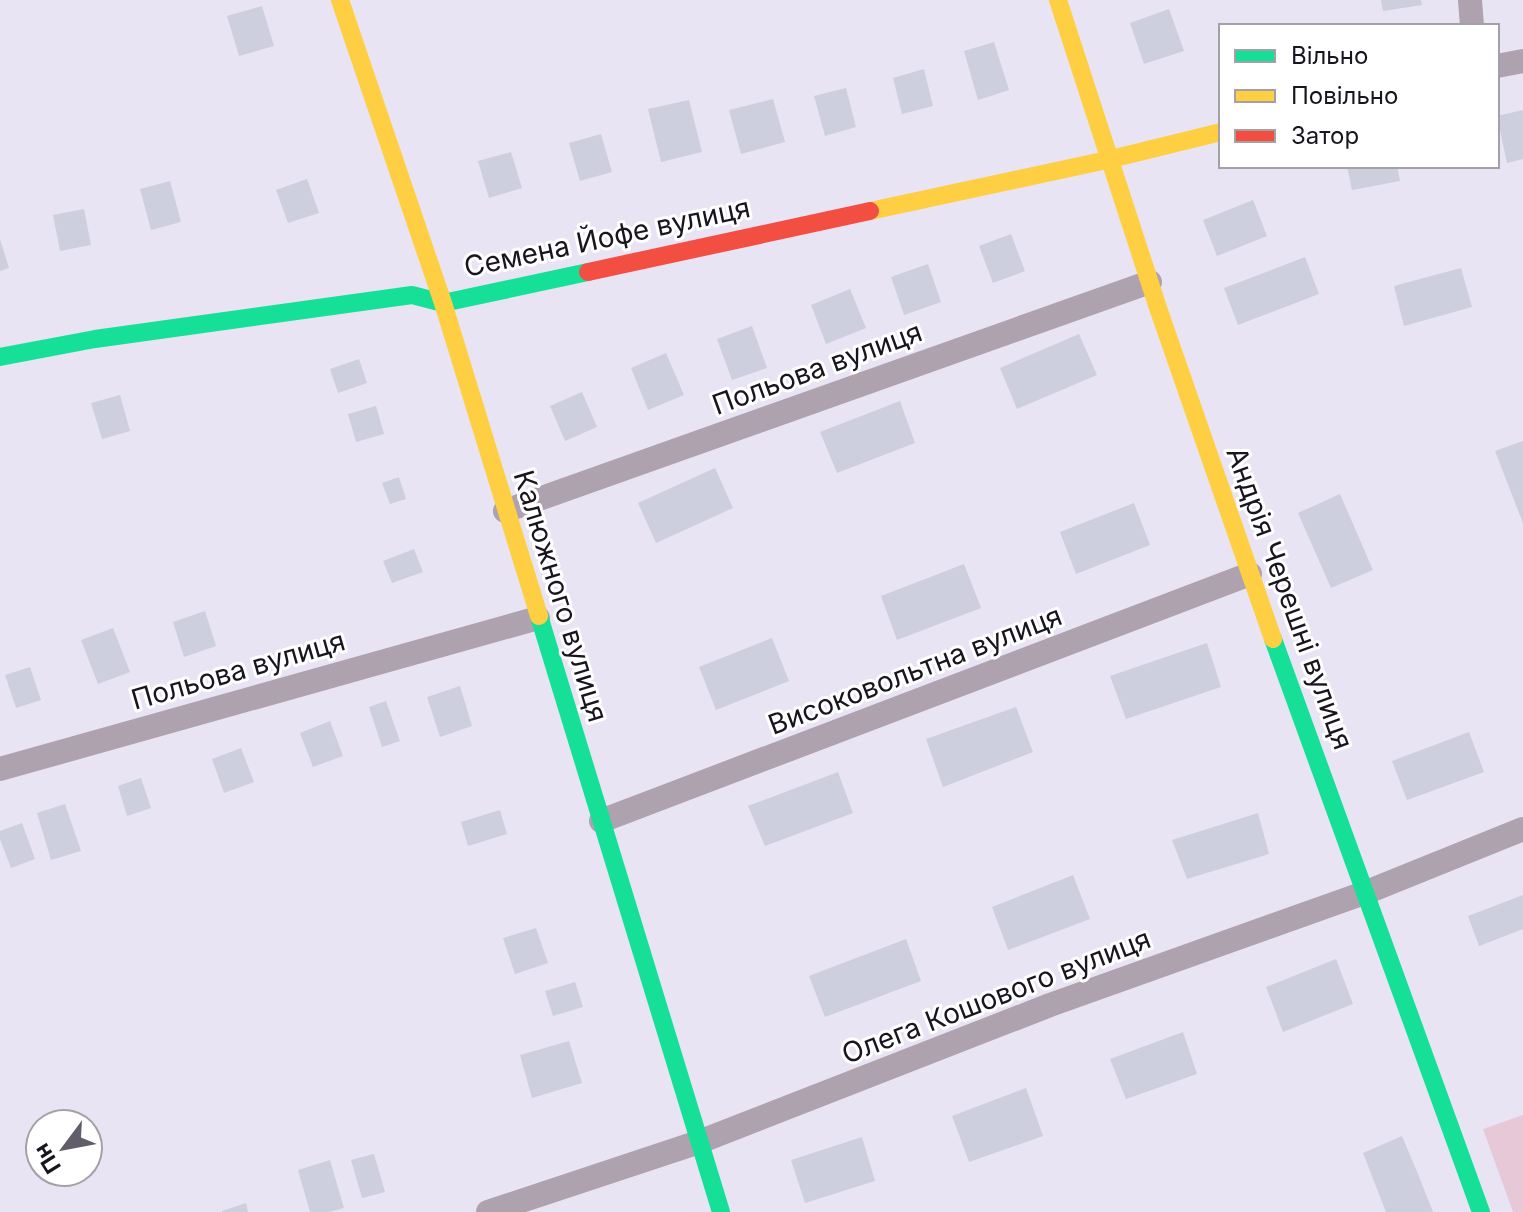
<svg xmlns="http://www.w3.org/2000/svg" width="1523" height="1212" font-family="Inter,sans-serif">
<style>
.green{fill:#e7c8d7}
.building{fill:#cdcede}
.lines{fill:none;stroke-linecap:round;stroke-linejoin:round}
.street{stroke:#ada2ad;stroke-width:24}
.fast{stroke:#16e098;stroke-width:18}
.slow{stroke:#ffcf43;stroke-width:18}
.jam{stroke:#f24e42;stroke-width:18}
.labels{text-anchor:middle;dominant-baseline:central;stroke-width:6;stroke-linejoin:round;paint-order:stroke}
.street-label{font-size:28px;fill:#19151f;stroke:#fff}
</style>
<rect width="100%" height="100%" fill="#e9e4f4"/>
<!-- green -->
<path class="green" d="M1523,1115v97h-10l-30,-83z"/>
<!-- building -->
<path class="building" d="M1381,0h40l1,5 -39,6z
M262,6l12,40 -35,10 -12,-40z
M1169,9l15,42 -40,13 -14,-41z
M994,42l15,48 -31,10 -14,-49z
M924,69l9,37 -31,8 -9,-36z
M846,88l10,39 -31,9 -11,-40z
M773,99l12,43 -44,12 -12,-44z
M689,100l13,52 -41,10 -13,-53z
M1523,110v49l-16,4 -10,-47z
M601,134l11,38 -32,9 -11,-38z
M511,152l11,36 -33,10 -11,-37z
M1347,166h50l3,15 -48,9z
M307,179l12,34 -31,10 -12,-33z
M170,181l11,41 -30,8 -11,-41z
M1253,200l14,36 -50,20 -14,-36z
M84,209l7,36 -31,6 -7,-36z
M1011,234l14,37 -32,12 -14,-37z
M0,239l9,29 -9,3z
M1305,257l14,37 -81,31 -14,-37z
M928,264l13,38 -37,13 -13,-38z
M1461,268l11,39 -68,19 -10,-40z
M850,289l16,39 -40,16 -15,-39z
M752,326l15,42 -35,12 -15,-41z
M1079,334l18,41 -80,34 -17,-41z
M666,353l18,42 -36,15 -17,-42z
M359,359l8,24 -29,10 -8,-24z
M582,392l15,35 -32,14 -15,-35z
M120,395l10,36 -28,8 -11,-36z
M900,401l15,42 -78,30 -17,-41z
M376,406l8,28 -28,8 -8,-28z
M1523,441v82l-28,-72z
M715,468l18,40 -77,35 -18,-40z
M399,477l7,22 -16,5 -8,-21z
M1340,494l33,76 -42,18 -33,-75z
M1134,503l16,42 -74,29 -16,-42z
M414,549l9,23 -31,11 -9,-22z
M964,564l17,44 -84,32 -16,-44z
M205,611l11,35 -32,11 -11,-35z
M113,628l17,44 -32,12 -17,-44z
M772,638l17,43 -73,29 -17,-43z
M1207,643l14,44 -95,32 -16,-43z
M30,667l11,33 -25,8 -11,-33z
M460,686l12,40 -32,11 -13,-40z
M386,701l14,40 -18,6 -13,-40z
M1016,707l17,45 -90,35 -17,-48z
M330,721l13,35 -30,11 -13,-34z
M1469,732l15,40 -77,28 -15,-39z
M241,748l13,34 -30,11 -12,-34z
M838,772l15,41 -88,33 -17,-40z
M141,778l10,30 -24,8 -9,-30z
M65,804l16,47 -30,9 -14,-47z
M500,810l7,24 -39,12 -7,-24z
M1258,813l11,41 -82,25 -15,-39z
M22,823l13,36 -24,9 -11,-29v-8z
M1073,875l17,44 -82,31 -16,-43z
M1523,895v34l-44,17 -11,-30z
M536,928l12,35 -33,11 -12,-36z
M906,939l15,42 -96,36 -16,-41z
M1336,959l17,45 -70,28 -17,-45z
M575,982l8,25 -30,9 -8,-25z
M1183,1032l14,42 -71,25 -16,-40z
M569,1041l13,42 -50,15 -12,-43z
M1026,1088l17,48 -74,26 -17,-46z
M1402,1136l16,38 15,38h-47l-23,-59z
M862,1137l13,44 -70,22 -14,-43z
M374,1154l11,38 -23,6 -11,-38z
M330,1160l14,48 -15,4h-19l-12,-42z
M246,1203l2,9h-26v-1z"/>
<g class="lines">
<!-- street -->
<path class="street" d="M1470,0l2,26
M1497,66l26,-5
M505,511l645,-229
M0,769l538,-151
M601,821l649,-247
M488,1212l211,-70 351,-137 317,-113 156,-63"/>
<!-- fast -->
<path class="fast" d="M0,357l95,-18 317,-44 31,8 145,-31
M539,616l182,596
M1273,639l208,573"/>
<!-- slow -->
<path class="slow" d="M340,0l103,303 96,313
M1058,0l99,305 116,334
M870,211l237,-51 114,-28"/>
<!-- jam -->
<path class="jam" d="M588,272l282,-61"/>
</g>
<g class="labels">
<!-- street labels -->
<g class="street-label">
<text transform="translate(607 237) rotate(-12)">Семена Йофе вулиця</text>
<text transform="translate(817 368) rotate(-20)">Польова вулиця</text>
<text transform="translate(561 596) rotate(73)">Калюжного вулиця</text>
<text transform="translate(1290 598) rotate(70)">Андрія Черешні вулиця</text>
<text transform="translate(238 670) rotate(-16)">Польова вулиця</text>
<text transform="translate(915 670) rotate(-21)">Високовольтна вулиця</text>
<text transform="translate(996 996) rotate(-21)">Олега Кошового вулиця</text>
</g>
</g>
<!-- legend -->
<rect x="1219" y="24" width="280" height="144" fill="#ffffff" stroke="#a3a1a5" stroke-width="2"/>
<rect x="1235" y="50" width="40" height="12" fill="#16e098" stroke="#a3a1a5" stroke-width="2"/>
<text x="1291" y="64" font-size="24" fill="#19151f">Вільно</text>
<rect x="1235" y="90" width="40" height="12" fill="#ffcf43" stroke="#a3a1a5" stroke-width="2"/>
<text x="1291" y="104" font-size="24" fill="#19151f">Повільно</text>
<rect x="1235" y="130" width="40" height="12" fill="#f24e42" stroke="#a3a1a5" stroke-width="2"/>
<text x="1291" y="144" font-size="24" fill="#19151f">Затор</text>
<!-- north arrow -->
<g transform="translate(64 1148) rotate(238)"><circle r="38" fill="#ffffff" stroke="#a3a1a5" stroke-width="2"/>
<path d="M0-6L14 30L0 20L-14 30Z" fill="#625d6a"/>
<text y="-12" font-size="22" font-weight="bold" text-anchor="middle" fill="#19151f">Пн</text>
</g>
</svg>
